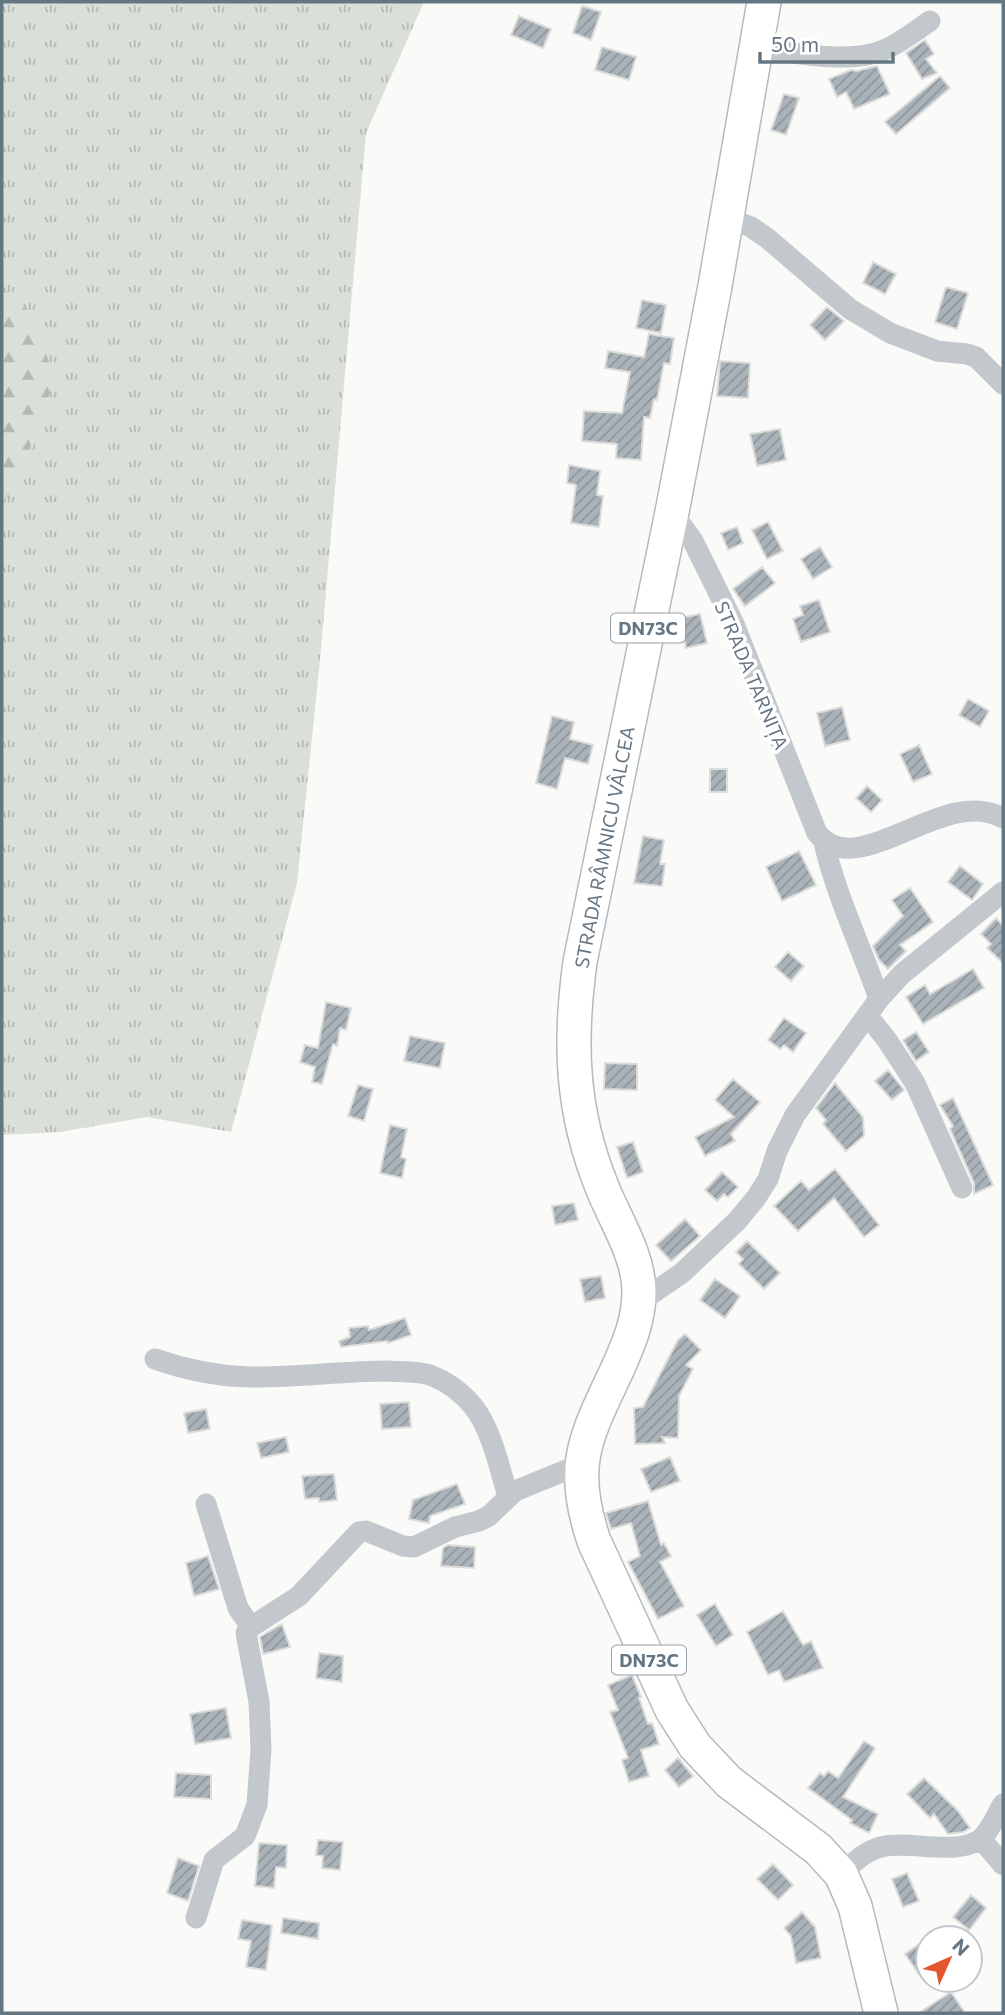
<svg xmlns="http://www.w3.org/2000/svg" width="1005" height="2015" font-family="Commissioner,sans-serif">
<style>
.grass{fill:url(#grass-tufts)}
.forest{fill:url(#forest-firs)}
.building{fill:url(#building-hatch);stroke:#dcdcda;stroke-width:2}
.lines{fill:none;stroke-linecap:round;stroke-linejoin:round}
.primary-casing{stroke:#b5babe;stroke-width:36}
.street{stroke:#c3c8cc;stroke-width:21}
.primary{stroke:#fff;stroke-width:33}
.labels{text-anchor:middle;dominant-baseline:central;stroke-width:7;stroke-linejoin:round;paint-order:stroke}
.shield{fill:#fff;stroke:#939fa8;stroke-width:2}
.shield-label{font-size:18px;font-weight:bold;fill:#657683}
.street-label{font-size:19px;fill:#657683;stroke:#fff}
</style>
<defs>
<pattern id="grass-tufts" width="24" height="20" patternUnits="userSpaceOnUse" patternTransform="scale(1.75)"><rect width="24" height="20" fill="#dadfd7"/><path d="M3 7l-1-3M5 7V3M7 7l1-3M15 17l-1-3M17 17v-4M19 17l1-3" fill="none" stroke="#b4b9b4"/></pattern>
<pattern id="forest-firs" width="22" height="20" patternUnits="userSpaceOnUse" patternTransform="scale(1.75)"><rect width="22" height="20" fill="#dadfd7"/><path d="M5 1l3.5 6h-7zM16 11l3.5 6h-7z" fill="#b4b9b4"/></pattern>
<pattern id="building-hatch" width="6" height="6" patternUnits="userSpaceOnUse" patternTransform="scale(1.75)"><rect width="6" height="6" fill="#aab3b9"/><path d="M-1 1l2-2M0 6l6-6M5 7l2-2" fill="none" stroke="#8e969c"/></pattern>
</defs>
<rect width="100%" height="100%" fill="#fafaf8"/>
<!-- grass -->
<path class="grass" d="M2,2h422l-58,131 -46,527 -23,223 -66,249 -84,-15 -87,15 -58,3v-628l28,-60 25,-68 -43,-86 -10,-3z"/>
<!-- forest -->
<path class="forest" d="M2,290l10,3 22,26 21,60 -25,68 -28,60z"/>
<!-- building -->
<path class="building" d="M582,6l19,6 -10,28 -18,-7z
M519,16l32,13 -8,19 -32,-13z
M925,40l9,14 -8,5 11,14 -15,6 -16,-26z
M602,47l34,10 -7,23 -34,-10z
M877,66l13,28 -36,15 -8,-17 -9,5 -8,-18 22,-9 6,1z
M940,76l10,12 -54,46 -11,-12z
M784,94l15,4 -13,37 -15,-5z
M873,262l23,12 -11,20 -22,-11z
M946,287l22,6 -11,36 -22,-7z
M642,300l24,5 -5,28 -25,-5z
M827,307l17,14 -19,19 -15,-15z
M649,334l25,4 -4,26 -6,-1 -7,37 -3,-1 -4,19 -6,-1 -3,43 -25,-2 1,-14 -35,-3 2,-30 38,2 8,-41 -25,-4 3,-17 36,6z
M720,361l30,2 -2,35 -31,-2z
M780,429l6,31 -29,6 -7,-32z
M569,465l31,6 -3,24 6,1 -4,31 -28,-4 5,-38 -9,-2z
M768,522l15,29 -16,8 -15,-29z
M737,527l6,16 -15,7 -7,-17z
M820,547l12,20 -19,12 -12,-20z
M762,567l13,16 -30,23 -12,-17z
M819,600l11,32 -29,10 -8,-23 10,-4 -3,-9z
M700,614l7,29 -21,5 -6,-30z
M968,699l21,12 -9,16 -21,-12z
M842,707l8,33 -25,6 -8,-33z
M552,716l22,6 -4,17 23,6 -5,19 -23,-6 -8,31 -21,-6z
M919,745l13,29 -19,8 -13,-28z
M710,769h17v23h-17z
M867,786l15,14 -11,12 -15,-14z
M643,836l21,4 -4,24h5l-3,22 -28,-3z
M799,851l17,34 -34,16 -16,-34z
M960,866l23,18 -11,16 -24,-18z
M910,888l23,34 -33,23 6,6 -18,18 -9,-9 -6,-14 30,-30 -11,-16z
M996,918l7,8v37l-16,-15 4,-4 -10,-10z
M788,952l16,14 -13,15 -16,-14z
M973,969l11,19 -61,36 -17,-27 19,-12 5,9z
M326,1002l25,6 -5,22 -6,-2 -3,18 -4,-2 -11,40 -10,-2 3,-15 -15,-5 5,-17 13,3z
M784,1018l22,15 -13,19 -9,-7 -4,4 -12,-9z
M916,1032l13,20 -13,9 -13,-21z
M410,1036l35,7 -5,25 -36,-7z
M605,1063l32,1v26l-33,-1z
M888,1070l16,20 -12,10 -17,-19z
M733,1079l27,23 -29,32 4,7 -30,15 -10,-19 39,-20 -19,-17z
M835,1083l28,34 1,19 -18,15 -23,-27 3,-4 -10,-12z
M358,1085l15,4 -9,32 -16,-5z
M953,1098l40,87 -19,9v-11l-24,-54 3,-3 -13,-21z
M390,1125l17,4 -6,28 5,2 -4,19 -22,-5z
M633,1142l10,30 -16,6 -10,-31z
M835,1169l44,56 -15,12 -30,-39 -36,33 -24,-25 27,-25 8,9z
M722,1172l16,15 -10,10 -4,-3 -7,7 -12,-11z
M574,1203l4,17 -23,5 -3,-19z
M685,1219l15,17 -29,25 -15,-16z
M747,1241l33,32 -16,16 -25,-25 4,-5 -7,-7z
M601,1276l4,22 -20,4 -5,-23z
M715,1279l25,17 -15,22 -25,-18z
M405,1318l6,17 -23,8 -1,-2 -46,6 -2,-6 11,-4 -1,-9 19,-2 1,4z
M685,1334l16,16 -15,15 7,4 -14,27 -1,42 -16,-1 3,6 -30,1 -1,-36 9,-1 35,-67z
M409,1402l2,25 -29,2 -2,-25z
M206,1409l4,20 -22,4 -4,-20z
M286,1437l3,15 -28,6 -4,-15z
M670,1457l10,24 -29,11 -10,-23z
M334,1474l3,26 -18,2v-4l-14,1 -3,-23z
M457,1484l8,20 -35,12 -1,7 -20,-4 4,-19z
M648,1501l13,44 3,-2 7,13 -11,6 24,44 -26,13 -30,-57 12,-6 -9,-33 -20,6 -5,-16z
M448,1545l27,2 -1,21 -33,-2 2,-18z
M208,1556l11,33 -25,7 -8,-33z
M715,1604l18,31 -17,11 -19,-31z
M783,1611l20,34 8,-4 12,27 -39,14 -5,-12 -11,5 -21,-43z
M282,1624l8,23 -27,7 -3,-17z
M319,1653l24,3 -1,26 -26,-4z
M632,1675l9,22 -2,1 9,26 4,-1 7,21 -18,6 8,26 -20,6 -7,-22 6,-2 -18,-46 8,-2 -10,-25z
M226,1708l5,30 -36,6 -5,-30z
M864,1741l11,7 -32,49 35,17 -9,19 -19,-10 2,-3 -44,-32 12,-15 4,3 4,-5 10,7z
M678,1758l15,18 -14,11 -14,-17z
M176,1773l35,2v24l-37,-2z
M924,1778l34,33 12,17 -7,4 -15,2 -14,-20 -4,4 -23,-24z
M318,1840l25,2 -3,28 -18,-2 1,-12 -7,-1z
M259,1843l28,2 -1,23 -10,-1 -2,21 -19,-2z
M178,1858l21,8 -11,35 -21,-8z
M773,1864l20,21 -15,15 -21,-21z
M907,1873l12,28 -16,6 -11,-28z
M971,1895l15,13 -17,22 -16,-13z
M802,1912l13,15 6,31 -25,5 -5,-27 -7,-8z
M283,1918l36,5 -1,16 -37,-6z
M242,1920l30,5 -6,45 -20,-3 5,-26 -13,-2z
M928,1938v29l-9,7 -14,-20z
M951,1992l14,21h-46z"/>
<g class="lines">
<defs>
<path id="primary" d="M764,2l-49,284 -43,226 -92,450c-11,81 -9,148 22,225 13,33 37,68 37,105 0,28 -10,51 -21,76 -32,68 -50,97 -24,173l78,169 23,36 34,36 89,67 23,25 14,32 26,107"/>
</defs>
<!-- primary casing -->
<use href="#primary" class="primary-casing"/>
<!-- street -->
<path class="street" d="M755,48c38,4 94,17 129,2 17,-7 31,-19 46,-29
M725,217l26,10 16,11 83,71 40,24 47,18 30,3 9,3 27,27
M672,512l21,29 41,83 83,209c41,52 127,-49 186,-15
M824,842c12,54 37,104 55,157
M867,1015l20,25 28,43 47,105
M638,1303l44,-30 55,-52 19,-23 12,-19 9,-28 18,-36 84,-116 23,-25 101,-82
M155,1359c31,11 61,17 94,18 46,1 92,-6 139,-6 13,1 29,0 42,4 16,6 32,18 43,31 19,24 26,61 35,90
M206,1504l32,104 13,19
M981,1839l22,26
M841,1874c12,-11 24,-23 40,-27 28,-7 73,9 98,-7 10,-7 18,-26 24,-36
M196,1918l18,-58 31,-24 12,-31 4,-56 -2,-47 -13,-69 5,-6 48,-31 60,-64 7,-1 37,15 11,1 41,-20 24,-6 10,-5 26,-25 66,-27"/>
<!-- primary -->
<use href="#primary" class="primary"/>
</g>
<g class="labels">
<!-- shield labels -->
<g class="shield">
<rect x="611" y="613.5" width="74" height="29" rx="5"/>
<rect x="612" y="1645.5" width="74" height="29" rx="5"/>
</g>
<g class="shield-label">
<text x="648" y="628">DN73C</text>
<text x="649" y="1660">DN73C</text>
</g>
<!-- street labels -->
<g class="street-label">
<text transform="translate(752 675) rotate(67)">STRADA TARNIȚA</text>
<text transform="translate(604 847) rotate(-79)">STRADA RÂMNICU VÂLCEA</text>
</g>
</g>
<!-- border -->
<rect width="1005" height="2015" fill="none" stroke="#657683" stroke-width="7"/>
<!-- north arrow -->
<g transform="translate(949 1959) rotate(45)"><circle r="33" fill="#ffffff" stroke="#c1c8cd" stroke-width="2"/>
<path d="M0-5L12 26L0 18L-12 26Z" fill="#e4572e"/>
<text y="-10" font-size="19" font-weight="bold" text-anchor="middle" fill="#657683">N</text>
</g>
<!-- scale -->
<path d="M760 52v10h133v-10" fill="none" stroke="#657683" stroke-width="3.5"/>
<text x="771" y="52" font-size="21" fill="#657683" stroke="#ffffff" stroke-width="5" paint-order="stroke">50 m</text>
</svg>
